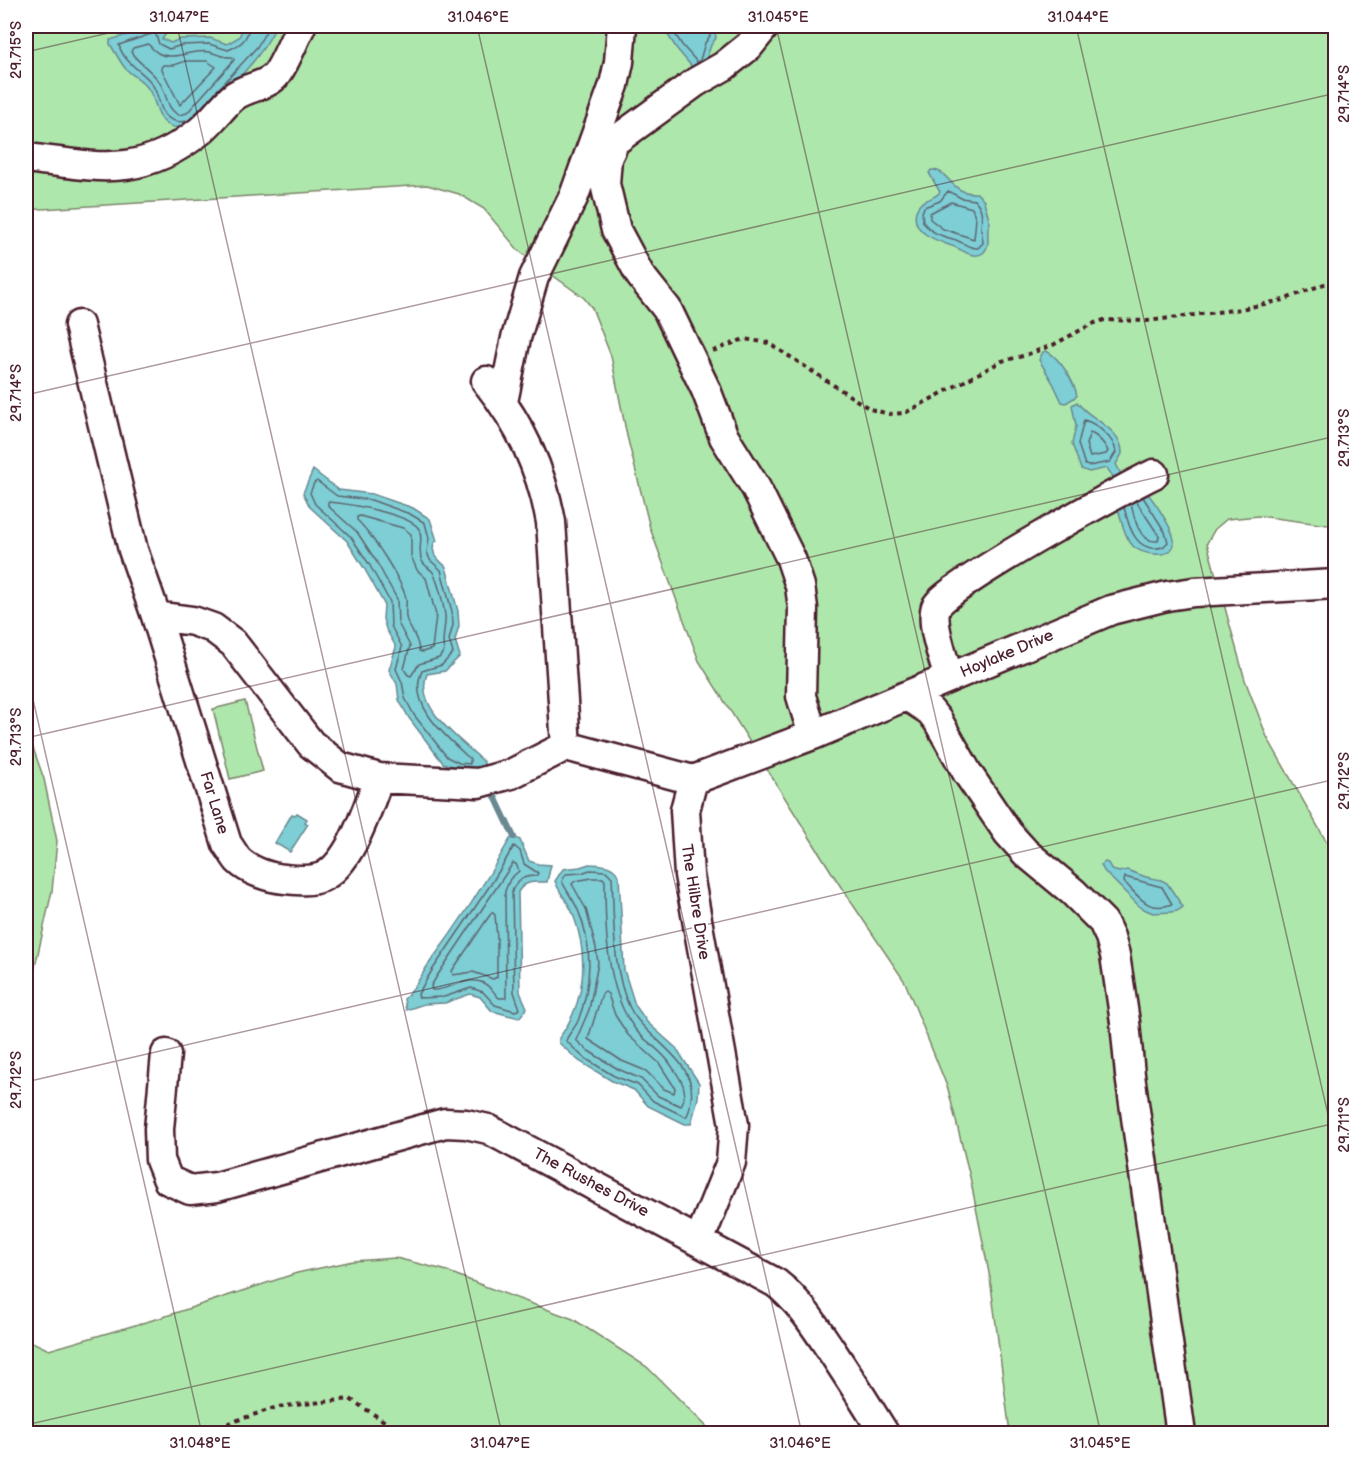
<svg xmlns="http://www.w3.org/2000/svg" width="1361" height="1459" font-family="'Balsamiq Sans',sans-serif">
<style>
.green{fill:#aee7ab;stroke:#7c836b;stroke-width:1.5}
.water{fill:#7dced5;stroke:#698891;stroke-width:1.5}
.lines{fill:none;stroke-linecap:round;stroke-linejoin:round}
.shore{stroke:#5e656f;stroke-width:1.5}
.stream{stroke:#698891;stroke-width:6}
.minor-casing{stroke:#4a1f2b;stroke-width:33}
.path{stroke:#4a1f2b;stroke-width:4;stroke-dasharray:4.5 4.5;stroke-linecap:butt}
.minor{stroke:#fff;stroke-width:28}
.ticks{fill:none;stroke:#4a1f2b;stroke-width:1.5;stroke-opacity:0.45}
.labels{text-anchor:middle;dominant-baseline:central;stroke-width:4.5;stroke-linejoin:round;paint-order:stroke}
.street-label{font-size:16px;fill:#4a1f2b;stroke:#fff}
.neatline{fill:none;stroke:#4a1f2b;stroke-width:2}
.ticks-label{font-size:15px;text-anchor:middle;fill:#4a1f2b}
</style>
<rect width="100%" height="100%" fill="#fff"/>
<filter id="ink" filterUnits="userSpaceOnUse"><feTurbulence type="fractalNoise" baseFrequency=".0167" numOctaves="2"/><feDisplacementMap in="SourceGraphic" scale="12" xChannelSelector="R" yChannelSelector="G"/><feConvolveMatrix kernelMatrix="1 2 1 2 8 2 1 2 1" color-interpolation-filters="sRGB"/></filter>
<g filter="url(#ink)">
<!-- green -->
<path class="green" d="M26,26h1309v500l-76,-10 -32,3 -12,10 -8,14 38,137 22,57 58,102 10,12v582h-325l-20,-155 -20,-101 -22,-88 -43,-107 -66,-98 -140,-223 -49,-133 -23,-92 -16,-80 -19,-48 -8,-10 -65,-47 -35,-42 -25,-15 -32,-9 -401,25z
M245,701l18,70 -33,8 -17,-70z
M26,728l18,51 13,62 -5,50 -26,116z
M396,1258l48,12 40,16 89,33 74,48 66,66h-687v-98l2,5 21,10 114,-33 134,-44 56,-12z"/>
<!-- water -->
<path class="water" d="M157,26h11l1,4 -7,9 9,4 9,-4 30,-1 17,6 12,-7 5,-11h32c-19,41 -58,72 -91,102 -31,2 -25,-24 -38,-41 -6,-8 -16,-12 -22,-19 -6,-8 -10,-16 -15,-24v-4z
M662,26h52l2,12 -5,7 -6,18 -12,5 -16,-19z
M931,170c18,-2 18,25 46,23l7,8 6,22c-6,9 3,21 -7,30 -10,7 -21,-4 -31,-7 -14,-5 -42,-13 -36,-35 4,-13 17,-10 24,-19l-11,-19z
M1046,351c13,5 29,32 31,45l-11,7 -4,-1 -9,-19 -14,-23 4,-8z
M1077,402c12,18 46,26 45,52l-6,10 5,10 4,-1c7,6 15,12 21,19 8,8 27,37 28,48 2,20 -31,16 -41,6 -9,-10 -13,-30 -16,-43 -1,-7 0,-17 -2,-23 -2,-4 -6,-8 -8,-12l-18,4 -8,-3 -9,-25 4,-18 -4,-21z
M313,470l26,20 33,4 41,14 17,11 7,22 -3,2 -1,6 2,7 11,11 12,44 1,15 -4,14 5,16 -15,15 -18,3c-14,35 36,67 57,88v6l-12,3 -15,-3 -14,-5 -34,-45 -10,-18 -2,-16 -8,-14 7,-23 -10,-18 -3,-10 1,-15 -20,-36 -17,-27 -37,-34 -7,-14z
M297,813l10,6 -2,3 3,2 -18,28 -15,-9 17,-29 3,1z
M514,837l6,3 9,21 9,3 13,1 -4,17c-12,0 -22,-2 -29,10l2,100 7,16 -8,10 -27,-7 -12,-14 -10,-3 -25,9 -21,1 -18,6 -2,-11c11,-10 16,-22 24,-34 30,-40 58,-83 82,-126z
M1105,862l3,1 4,7 7,2 8,-2 19,7 15,3 6,3 16,24 -6,4 -5,1 -19,1 -7,-3 -6,-3 -36,-36 -3,-6z
M589,864c13,1 23,0 30,12l5,94 11,35 12,17 29,26 23,35 -1,15 -7,26h-6l-37,-18 -14,-16 -22,-9 -33,-20 -20,-18v-5c27,-36 30,-82 14,-124 -4,-12 -14,-21 -18,-33l8,-12 17,-2z"/>
<g class="lines">
<!-- shore -->
<path class="shore" d="M670,26l12,19 15,17 3,-2 5,-17 5,-7 -1,-10
M148,44c3,3 6,7 10,9 16,9 34,-5 52,-1 8,2 13,6 22,5l2,3 -47,53 -8,2c-13,-6 -12,-21 -19,-32 -7,-12 -21,-19 -29,-31l2,-4z
M186,61h21l9,6 -36,38 -19,-37 2,-3h11z
M214,94l43,-47 12,-21
M187,121c-8,2 -16,0 -22,-6 -7,-9 -6,-25 -16,-35 -10,-11 -26,-19 -30,-35l35,-12 2,2 3,9 10,5 13,-4 27,-1 19,6c13,-5 20,-11 21,-24
M948,191l13,7 14,2c8,9 7,16 6,28 0,4 2,10 2,15l-5,5c-8,1 -14,-5 -22,-8 -14,-4 -24,-6 -33,-18l-1,-9 2,-6 16,-6z
M951,202l21,6 4,11 -2,20 -31,-10 -13,-10v-6z
M1084,420c12,3 31,19 32,32l-6,10 -21,4 -4,-1 -7,-21z
M1090,433c7,2 15,11 18,18l-2,3 -16,3 -4,-13z
M317,481l20,15 34,4 39,14 15,9 4,15 -2,14 3,8 11,10 11,42 1,13 -4,15 4,13 -11,12 -20,6c-16,34 26,67 48,88v5l-11,-1 -12,-6 -33,-42 -9,-17 -3,-16 -6,-13 6,-22 -11,-21 -1,-24 -21,-38 -18,-27 -36,-33 -5,-11 4,-10z
M328,502c17,1 82,12 91,27 5,10 -2,21 3,32 3,6 10,8 12,13 5,12 9,28 11,41 1,13 -4,23 -1,36l-5,7 -20,6 -8,12 -3,-1 -4,-6 6,-23 -12,-23 -1,-24 -21,-38 -19,-29 -29,-26z
M1131,503c3,15 8,40 27,38l1,-5 -23,-35
M1124,507c5,22 13,47 39,40l5,-5 -3,-10 -22,-35
M360,516l43,12 8,6v22l6,14 9,8 10,37 -4,34 -10,3 -3,-1c-1,-17 -12,-24 -13,-34 -1,-7 1,-13 0,-19 -5,-19 -35,-65 -49,-78v-3z
M514,846l6,5 4,13 14,9 -2,3c-12,0 -19,3 -24,15l2,101 6,17 -5,2 -20,-6 -12,-13 -12,-4 -27,9 -25,1 -1,-4 13,-22 62,-91z
M513,863l3,1 3,7 -9,8 -5,12 1,107h-7c-3,-3 -6,-8 -10,-11 -17,-16 -38,4 -57,3l-1,-4 6,-10z
M590,870l16,1 6,6c2,40 0,95 18,131 15,31 68,52 61,92 -1,6 -1,12 -5,17l-33,-16 -15,-16 -24,-9 -31,-19 -17,-16c2,-7 9,-13 12,-20 14,-36 15,-76 0,-111 -4,-10 -12,-19 -16,-29l4,-7 15,-1z
M1125,877l37,10 10,17c-25,9 -32,-7 -48,-22z
M592,878h11l2,3c0,46 1,110 30,148 10,13 27,21 36,36 9,13 19,25 10,41l-23,-10 -17,-17 -23,-10 -31,-19 -11,-10 13,-30 9,-47 -2,-15 -10,-39 -14,-25 3,-3z
M492,912l3,3 2,23v39l-4,2 -20,-7 -20,3 -1,-4z
M605,992l3,2 7,21 13,20 31,28 16,25 -1,5 -10,-4 -18,-18 -24,-10 -34,-22 14,-45z"/>
<!-- stream -->
<path class="stream" d="M490,786l24,51"/>
<defs>
<path id="minor" d="M765,26l-16,20 -25,20 -28,16 -81,59 -8,17 -2,26 11,46 24,45 27,34 39,81 18,47 32,51 35,71 9,27 3,22 -2,88 12,39
M26,158c70,8 113,22 174,-27 12,-10 21,-23 32,-33 12,-11 29,-10 41,-20 9,-7 22,-41 28,-52
M79,325l54,225 23,66 37,5 20,7 20,15 78,101 29,23 39,11 99,5 33,-9 55,-28
M486,381c35,44 55,87 65,141l15,224 127,34
M503,402l13,-64 18,-61 40,-81 40,-111 5,-23 3,-36
M156,616l71,228c4,5 7,11 11,16 11,11 32,18 47,19 11,1 25,3 37,-2 29,-13 46,-71 57,-99
M949,678c-5,-17 -19,-55 -13,-71 7,-19 188,-119 218,-133
M907,696l23,15 8,10 30,53 40,59 18,20 47,39 30,30 7,15 5,18 10,67 5,53 51,359
M693,780l120,-45 298,-125 56,-14 27,-4 142,-8
M693,780l-8,30 4,65 45,250 -3,37 -32,79
M166,1054l-7,75 1,31 8,20 22,10 27,-3 228,-64 21,1 22,5 288,154c22,17 37,40 53,64 19,28 37,57 55,86"/>
</defs>
<!-- minor casing -->
<use href="#minor" class="minor-casing"/>
<!-- path -->
<path class="path" d="M713,351l31,-12 25,4 101,66 19,5 16,-1 97,-52 21,-5 30,-11 39,-21 12,-4 43,1 94,-12 42,-9 41,-16 12,-1
M213,1434l16,-11 48,-16 73,-8 54,35"/>
<!-- minor -->
<use href="#minor" class="minor"/>
</g>
</g>
<!-- ticks -->
<path class="ticks" d="M177,26l325,1408M477,26l325,1408M776,26l325,1408M1076,26l260,1123M26,52l113,-26M26,395l1310,-302M26,669l176,765M26,738l1310,-302M26,1082l1310,-303M26,1425l1310,-302"/>
<g class="labels">
<!-- street labels -->
<g class="street-label">
<text transform="translate(1007 654) rotate(-23)">Hoylake Drive</text>
<text transform="translate(214 803) rotate(73)">Far Lane</text>
<text transform="translate(695 902) rotate(81)">The Hilbre Drive</text>
<text transform="translate(591 1183) rotate(28)">The Rushes Drive</text>
</g>
</g>
<!-- margin -->
<rect width="1361" height="1459" fill="none" stroke="#fff" stroke-width="66"/>
<rect x="33" y="33" width="1295" height="1393" class="neatline"/>
<g class="ticks-label">
<text x="179" y="22">31.047°E</text>
<text x="478" y="22">31.046°E</text>
<text x="778" y="22">31.045°E</text>
<text x="1078" y="22">31.044°E</text>
<text transform="translate(16 50) rotate(-90)" y="5">29.715°S</text>
<text transform="translate(1344 94) rotate(-90)" y="5">29.714°S</text>
<text transform="translate(16 393) rotate(-90)" y="5">29.714°S</text>
<text transform="translate(1344 438) rotate(-90)" y="5">29.713°S</text>
<text transform="translate(16 737) rotate(-90)" y="5">29.713°S</text>
<text transform="translate(1344 781) rotate(-90)" y="5">29.712°S</text>
<text transform="translate(16 1080) rotate(-90)" y="5">29.712°S</text>
<text transform="translate(1344 1125) rotate(-90)" y="5">29.711°S</text>
<text x="200" y="1448">31.048°E</text>
<text x="500" y="1448">31.047°E</text>
<text x="800" y="1448">31.046°E</text>
<text x="1100" y="1448">31.045°E</text>
</g>
</svg>
